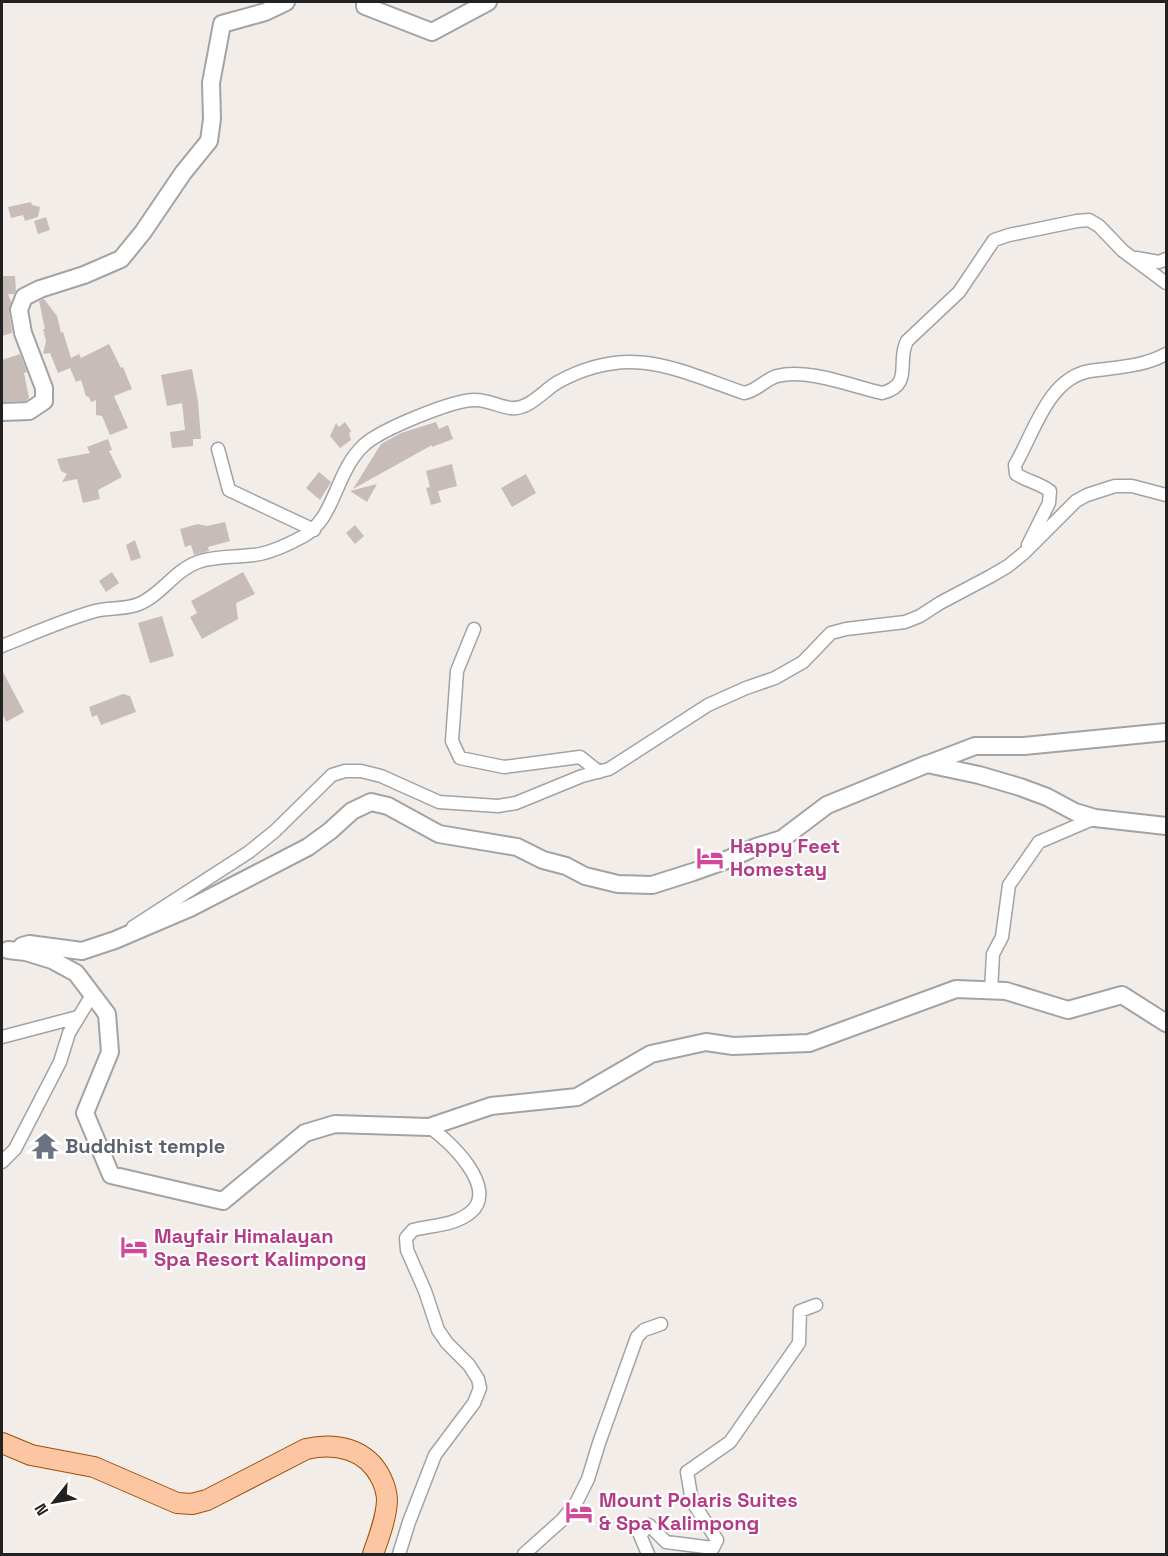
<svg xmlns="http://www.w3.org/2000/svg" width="1168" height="1556" font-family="'Space Grotesk',sans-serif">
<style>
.building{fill:#c7bcb8}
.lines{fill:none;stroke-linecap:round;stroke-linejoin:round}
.minor-casing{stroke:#a3a3a3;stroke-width:15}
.tertiary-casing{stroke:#a3a3a3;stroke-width:20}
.primary-casing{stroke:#a04f00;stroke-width:22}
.minor{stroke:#fff;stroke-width:12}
.tertiary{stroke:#fff;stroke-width:16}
.primary{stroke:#fdc6a3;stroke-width:20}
.labels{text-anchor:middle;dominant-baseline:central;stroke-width:4.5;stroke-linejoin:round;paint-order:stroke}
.hotel-label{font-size:20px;font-weight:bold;fill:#b23c85;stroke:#fff;text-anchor:start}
.worship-label{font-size:20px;font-weight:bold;fill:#5b616d;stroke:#fff;text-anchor:start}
</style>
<rect width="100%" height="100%" fill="#f2ede9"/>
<!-- building -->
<path class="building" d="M31,202l1,3 8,2 -2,10 -13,4 -2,-6 -12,3 -3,-11z
M46,217l4,13 -12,4 -4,-13z
M2,276h13l1,15 -2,3h-6l3,8 -2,10 3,21 -10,3z
M44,299l13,17 4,17 2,-1 8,26 8,-4 2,4 28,-14 12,24 2,-1 9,22 -18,7 14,32 -18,7 -8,-19 -6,-1v-15l-5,2 -2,-5 -3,-1 -5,-16 -5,2 -6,-14 -12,5 -8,-20 -7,1 3,-13 -3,-12h2l-6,-28z
M20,354l7,18 -3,1 5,25 -3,3 -24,1v-42z
M192,369l6,32 3,38h-8v7l-21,2 -2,-16 15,-2 -3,-27 -15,3 -6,-31z
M345,422l6,9 -2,3 2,6 -11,8 -10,-12 6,-13 3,4z
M436,422l3,7 9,-4 5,14 -21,8v-2l-79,44 28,-45 20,-11z
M108,439l4,11 -3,1 13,26 -24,13 2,9 -17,4 -6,-24 -15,3 5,-8 -6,-3 -4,-12 33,-6 -3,-6z
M452,464l5,22 -19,5 3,11 -10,3 -5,-17 4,-1 -4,-16z
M319,472l12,10 -11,18 -14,-12z
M526,474l10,19 -24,14 -11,-19z
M377,484l-10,18 -17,-11z
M225,522l5,19 -22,6 1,4 -15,4 -3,-10 -6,2 -5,-18 18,-5 9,2z
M355,525l9,11 -9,8 -9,-11z
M135,540l6,18 -10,3 -5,-16z
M112,572l7,11 -13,9 -7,-11z
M243,572l12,22 -19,9 2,16 -36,20 -12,-22 7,-4 -6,-12z
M162,616l12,40 -24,7 -12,-40z
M2,670l22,42 -18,10 -4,-10z
M123,694l7,2 6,16 -35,13 -4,-10 -5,2 -3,-10z"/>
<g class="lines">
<defs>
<path id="minor" d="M1136,258l23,4 7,-3
M218,449l11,41 85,40
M1028,545l21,-42 1,-12c-11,-8 -23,-10 -34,-17l-1,-9c19,-32 33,-87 75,-94 27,-4 52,-4 76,-17
M474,629l-17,42 -5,70 8,17 44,9 76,-10 19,15
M2,646c30,-12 61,-26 93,-35 14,-4 29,-1 44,-7 22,-9 36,-34 59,-42 20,-7 42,-4 62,-8 15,-3 29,-10 42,-17 34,-18 32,-64 62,-92 16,-15 90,-46 112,-45 12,0 24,7 35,8 18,2 33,-18 47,-26 72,-39 117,-13 186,11 13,-2 20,-13 33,-17 31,-8 74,10 105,17 32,-8 14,-32 25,-52l52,-49 35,-52 15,-5 68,-14 12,-1 10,6 24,25 43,32
M133,927l116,-75 26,-21 57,-56 13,-4h16l20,5 58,26 59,4 18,-3 66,-27 27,-7 99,-64 38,-17 29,-10 28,-16 28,-29 15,-4 59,-7 15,-6 20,-13 51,-27 17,-10 16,-13 52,-52 11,-6 28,-9h17l34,9
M991,991l2,-37 9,-17 7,-52 30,-43 56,-24
M2,1037l76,-20
M2,1162l13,-13 45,-87 9,-29 23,-38
M399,1554l10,-32 26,-67 39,-52 6,-15 -2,-9 -9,-14 -22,-22 -9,-13 -13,-39 -18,-41 -1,-12 7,-8c19,-5 41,-4 58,-18 28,-24 -22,-72 -42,-85
M524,1554l38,-34 14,-17 12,-24 11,-36 38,-106 7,-7 17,-6
M648,1554l-8,-19 9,-10 17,17 47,6 4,-8 -25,-39 -5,-29 43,-30 69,-99 1,-32 16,-6"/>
<path id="tertiary" d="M365,2v4l67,26 56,-30
M2,412l27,-1 15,-10v-13l-21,-55 -4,-23 5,-13 16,-8 44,-14 37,-16 22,-27 40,-59 26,-32 3,-22 -1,-36 11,-59 43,-12 21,-10
M928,764l47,-18h49l142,-14
M22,946l7,-2 53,7 33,-11 75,-32 118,-61 22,-16 22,-20 19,-9 17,4 51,28 78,13 26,13 23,6 19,10 33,8 34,1 41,-13 31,-11 32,-14 26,-8 45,-34 100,-41 52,11 41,12 27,10 28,15 20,6 71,8
M8,950l18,2 26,8 24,13 31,41 3,38 -25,61 26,62 112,26 82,-68 30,-9 94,3 62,-21 86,-9 74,-43 55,-12 27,4 76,-3 147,-54 50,2 62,19 54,-15 44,28"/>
<path id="primary" d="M2,1443l29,12 63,12 83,36 15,1 15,-4 99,-51c30,-7 61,0 75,29 4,8 6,14 6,23 -1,18 -8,36 -14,53"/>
</defs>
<!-- minor casing -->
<use href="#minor" class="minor-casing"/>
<!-- tertiary casing -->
<use href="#tertiary" class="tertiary-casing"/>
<!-- primary casing -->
<use href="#primary" class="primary-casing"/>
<!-- minor -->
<use href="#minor" class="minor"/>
<!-- tertiary -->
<use href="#tertiary" class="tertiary"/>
<!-- primary -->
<use href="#primary" class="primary"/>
</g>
<!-- icons -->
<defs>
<symbol id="hotel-bare" viewBox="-9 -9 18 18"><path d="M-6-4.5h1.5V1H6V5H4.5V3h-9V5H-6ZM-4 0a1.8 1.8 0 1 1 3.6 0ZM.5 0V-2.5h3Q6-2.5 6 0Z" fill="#d1479c" stroke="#fff" stroke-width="2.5" paint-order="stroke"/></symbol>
<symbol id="temple-bare" viewBox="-9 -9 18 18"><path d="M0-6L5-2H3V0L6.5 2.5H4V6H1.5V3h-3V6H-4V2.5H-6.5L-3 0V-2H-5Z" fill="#6b7280" stroke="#fff" stroke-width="2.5" paint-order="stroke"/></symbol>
</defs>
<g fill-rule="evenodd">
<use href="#hotel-bare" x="691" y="839" width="38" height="38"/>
<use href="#temple-bare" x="26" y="1127" width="38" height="38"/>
<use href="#hotel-bare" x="115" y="1228" width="38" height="38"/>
<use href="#hotel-bare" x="560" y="1493" width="38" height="38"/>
</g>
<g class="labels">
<!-- hotel labels -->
<g class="hotel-label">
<text x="730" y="846">Happy Feet<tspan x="730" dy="23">Homestay</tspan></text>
<text x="154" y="1236">Mayfair Himalayan<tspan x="154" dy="23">Spa Resort Kalimpong</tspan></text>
<text x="599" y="1500">Mount Polaris Suites<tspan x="599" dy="23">&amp; Spa Kalimpong</tspan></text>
</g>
<!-- worship labels -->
<g class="worship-label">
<text x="65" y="1146">Buddhist temple</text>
</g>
</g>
<!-- border -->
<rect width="1168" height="1556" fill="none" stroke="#222222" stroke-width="6"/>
<!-- north arrow -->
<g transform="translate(54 1502) rotate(239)" stroke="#ffffff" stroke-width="4.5" paint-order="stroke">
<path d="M0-4.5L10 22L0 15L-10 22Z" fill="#222222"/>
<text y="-9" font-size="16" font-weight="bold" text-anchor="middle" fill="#222222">N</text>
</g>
</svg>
